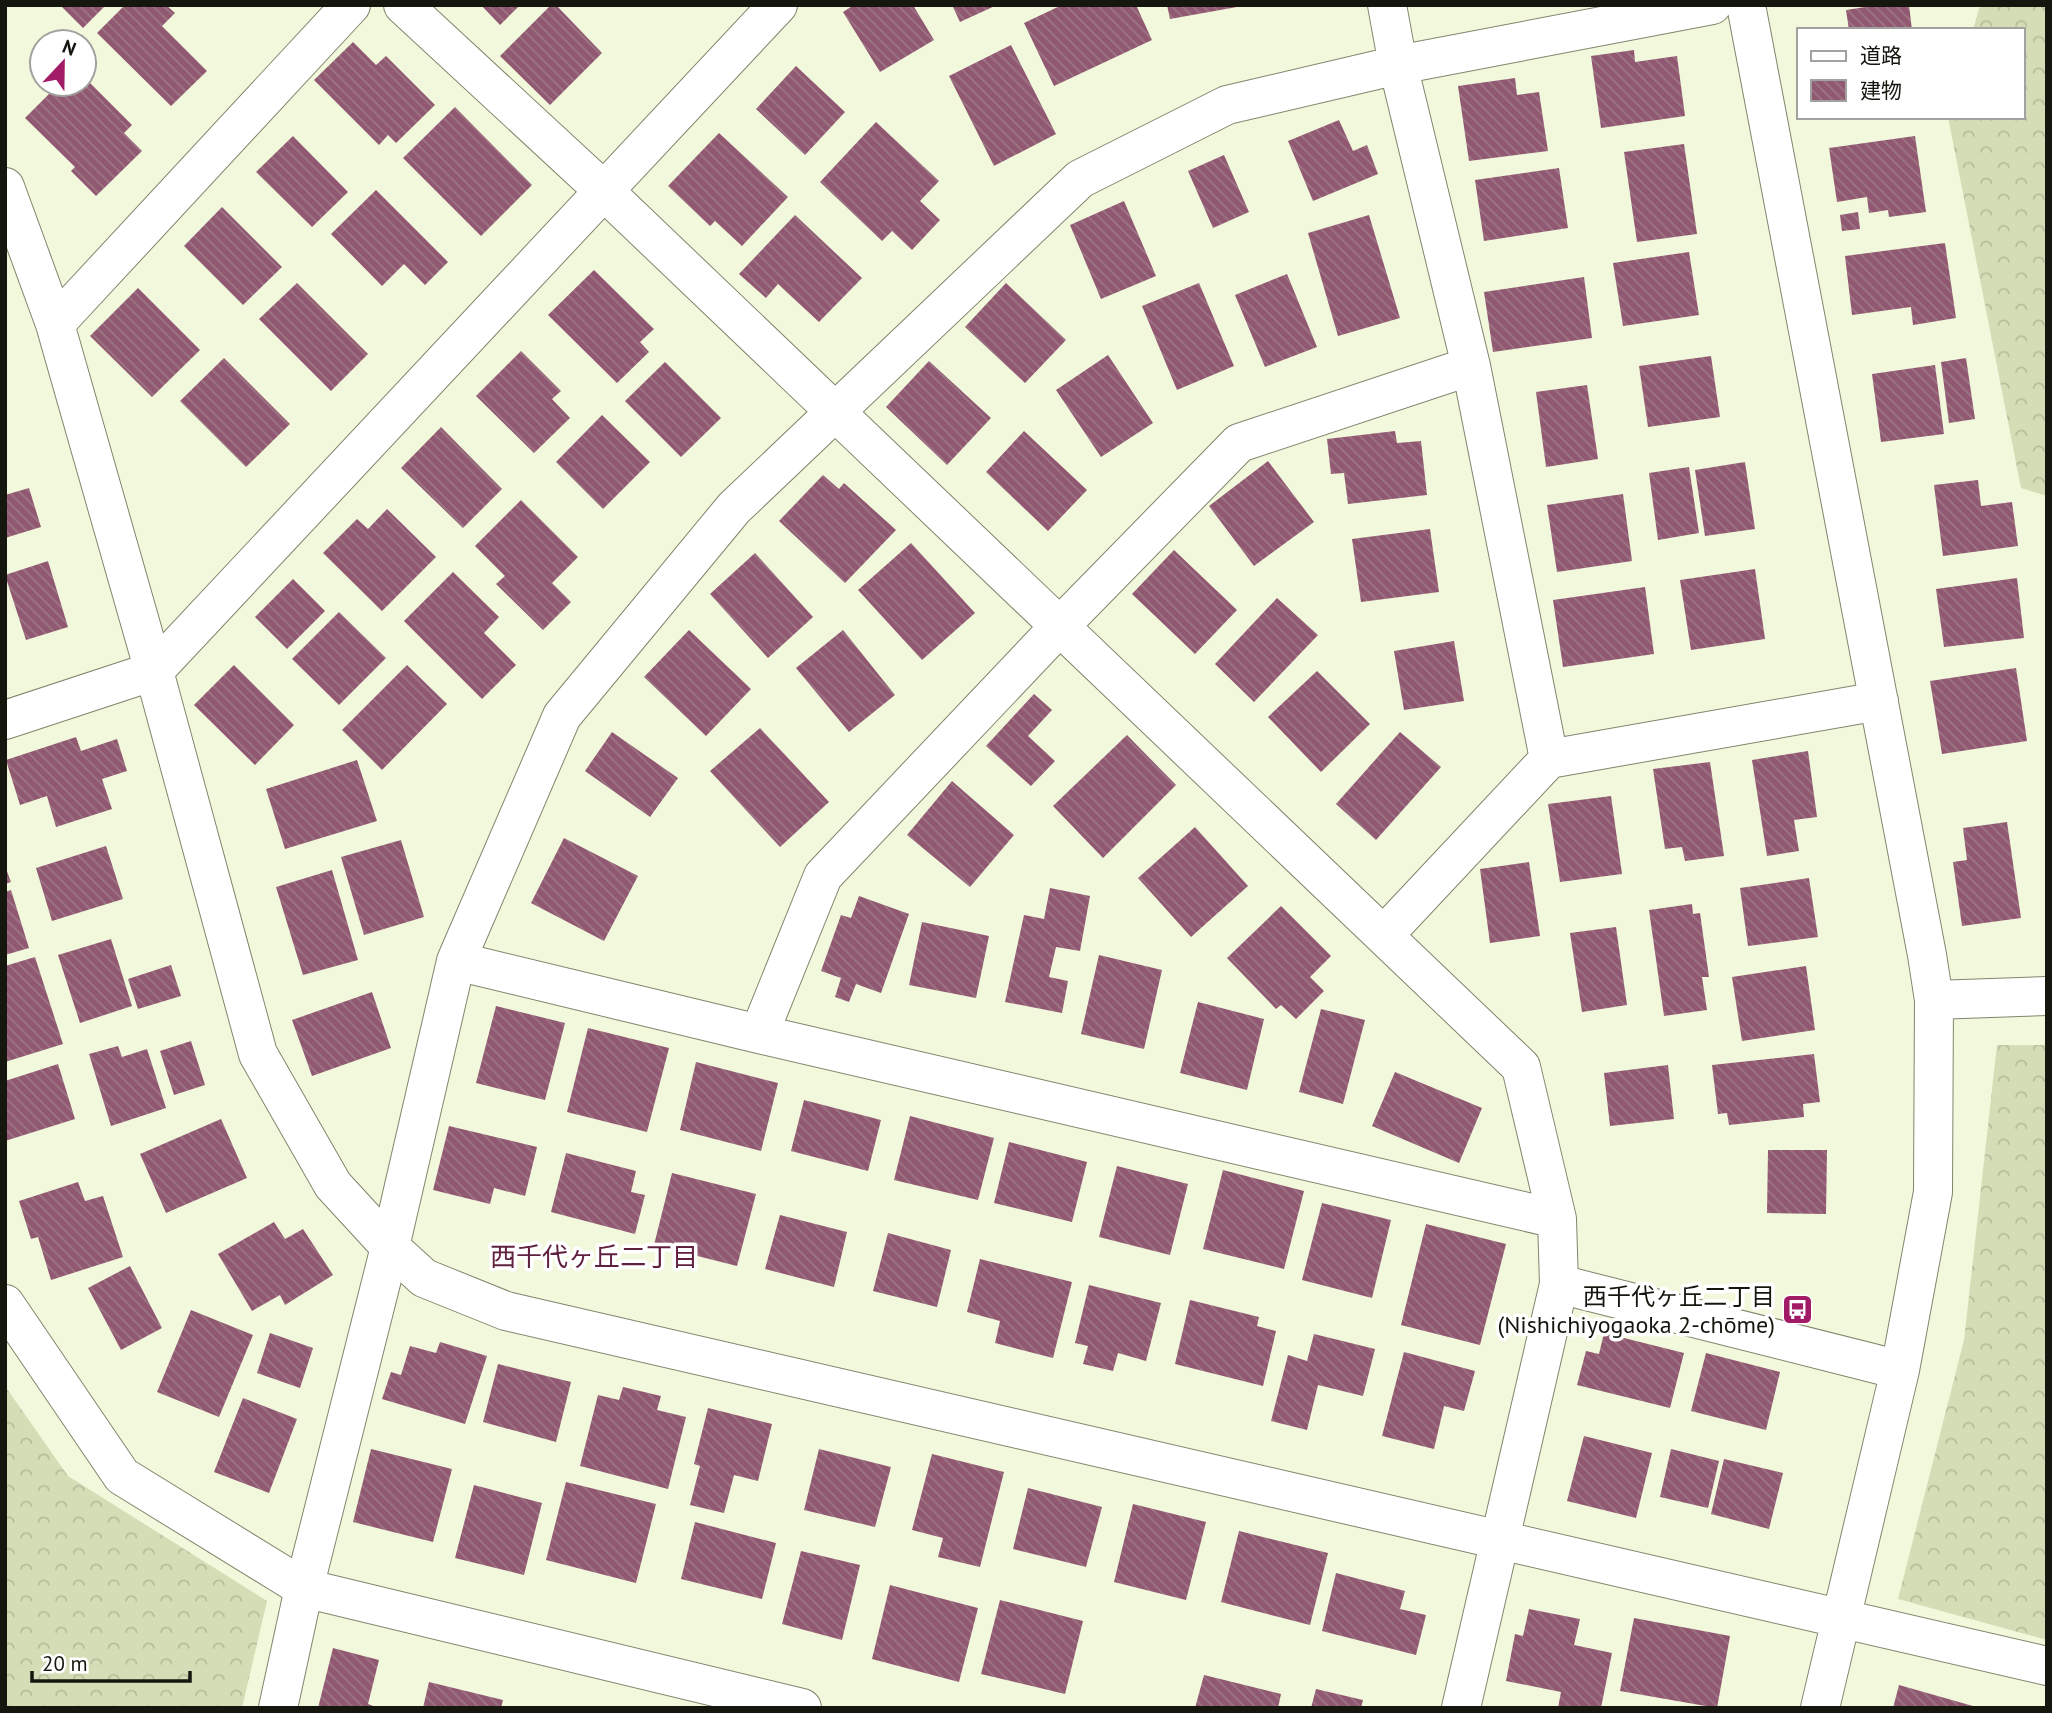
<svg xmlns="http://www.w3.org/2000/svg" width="2052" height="1713" font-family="'PT Sans','Noto Sans JP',sans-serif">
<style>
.forest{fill:url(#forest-crowns)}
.building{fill:url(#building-back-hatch)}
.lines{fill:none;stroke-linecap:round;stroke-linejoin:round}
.minor-casing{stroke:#80866d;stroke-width:40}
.minor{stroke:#fff;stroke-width:38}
.labels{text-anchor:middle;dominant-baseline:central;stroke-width:7;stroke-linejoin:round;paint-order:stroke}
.poi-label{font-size:24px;fill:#15170e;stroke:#fff;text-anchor:end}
.neighbourhood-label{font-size:26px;fill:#60203f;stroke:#fff}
</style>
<defs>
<pattern id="forest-crowns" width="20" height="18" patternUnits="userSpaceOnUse" patternTransform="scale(1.75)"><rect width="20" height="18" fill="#d5ddb6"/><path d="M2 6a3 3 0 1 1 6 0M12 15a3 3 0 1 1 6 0" fill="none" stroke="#b6bd9b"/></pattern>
<pattern id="building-back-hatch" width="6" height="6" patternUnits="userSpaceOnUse" patternTransform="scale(1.75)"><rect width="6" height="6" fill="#915971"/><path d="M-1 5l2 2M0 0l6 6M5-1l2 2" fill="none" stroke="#9d7686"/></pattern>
</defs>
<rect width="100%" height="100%" fill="#f2f8dc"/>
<!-- forest -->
<path class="forest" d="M1980,5h67v491l-26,-8 -73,-371h74v-87h-49z
M1997,1045h50v595l-149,-41 66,-259z
M5,1386l63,90 199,125 -25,107h-237z"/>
<!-- building -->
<path class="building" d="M60,5h46l-23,23z
M125,5h41l9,8 -13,13 45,45 -36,35 -74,-73z
M481,5h39l-20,20z
M551,5h5l46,48 -52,52 -50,-49z
M854,5h59l21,35 -54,32 -37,-60z
M952,5h45l-37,17z
M1062,5h74l16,35 -98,46 -30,-63z
M1167,5h70v2l-67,12z
M1878,5h31l3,25h-63l-3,-20z
M353,42l23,23 10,-9 49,49 -39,38 -8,-8 -9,10 -65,-65z
M1011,45l45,89 -62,32 -45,-90z
M1634,50l1,12 42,-6 8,60 -84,12 -10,-72z
M796,66l49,46 -40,43 -49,-46z
M84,77l48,48 -8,8 18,18 -46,45 -25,-25 4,-4 -50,-49 34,-34h25z
M1515,78l2,17 22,-3 9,59 -79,10 -11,-75z
M455,107l77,78 -51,51 -78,-78z
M1339,120l14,31 14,-6 11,29 -65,27 -25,-60z
M876,122l63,59 -19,20 20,19 -28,30 -20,-19 -10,10 -62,-59z
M719,133l69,64 -46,49 -27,-25 -5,5 -42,-40z
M293,136l55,56 -36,35 -56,-55z
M1915,136l11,76 -37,5 -1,-7 -19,3 -2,-16 -30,5 -8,-54z
M1684,144l13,90 -60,8 -13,-90z
M1224,155l25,57 -36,16 -25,-57z
M1559,168l9,60 -84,13 -9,-61z
M376,190l72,72 -23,23 -21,-21 -22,22 -51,-52z
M1124,201l32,75 -55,23 -31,-74z
M222,207l60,60 -39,38 -59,-59z
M1858,212l2,17 -18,2 -2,-16z
M795,215l67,63 -43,44 -41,-38 -12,14 -27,-24z
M1369,215l31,103 -62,18 -30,-103z
M1945,243l11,75 -43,7 -2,-18 -59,8 -7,-59z
M1689,252l10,63 -76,11 -10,-63z
M594,270l60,59 -14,13 9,10 -32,31 -69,-68z
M1287,274l30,73 -52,20 -30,-72z
M1584,277l8,61 -99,14 -9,-60z
M297,283l71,71 -37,37 -72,-72z
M1006,283l60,57 -41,43 -60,-56z
M1199,283l35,83 -57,24 -35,-84z
M138,288l62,62 -48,47 -62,-61z
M521,351l40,40 -9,8 18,19 -36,35 -58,-57z
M1108,355l45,68 -52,34 -45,-67z
M1711,356l9,61 -72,10 -9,-61z
M224,358l66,66 -44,43 -66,-66z
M1966,358l9,61 -26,4 -8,-61z
M929,361l62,57 -44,47 -61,-58z
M665,362l56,56 -40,39 -56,-56z
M1935,365l9,69 -63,8 -9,-68z
M1587,385l11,74 -52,8 -10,-75z
M602,415l48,47 -47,47 -47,-47z
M441,427l61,62 -39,39 -62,-60z
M1024,431l63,59 -39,41 -62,-59z
M1395,431l2,12 24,-2 6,54 -79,9 -4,-31 -13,1 -4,-35z
M1268,461l46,61 -60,44 -45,-60z
M1745,462l10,67 -50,7 -10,-66z
M1689,467l10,66 -41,7 -9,-67z
M823,475l16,14 5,-6 52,47 -51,53 -66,-62z
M1978,480l3,26 31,-4 6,44 -75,10 -9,-71z
M29,488l12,39 -36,11v-43z
M1623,494l9,67 -75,11 -10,-67z
M521,500l57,57 -26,26 19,19 -28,28 -47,-46 9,-8 -30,-30z
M387,509l49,48 -54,54 -59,-58 34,-34 11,10z
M1430,529l9,63 -78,10 -9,-63z
M911,543l64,70 -53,47 -64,-70z
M1174,550l63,60 -42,44 -63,-60z
M755,553l58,64 -45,41 -58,-64z
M48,561l20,66 -42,13 -21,-65z
M1755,569l10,70 -74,11 -11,-70z
M453,572l46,45 -15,16 32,32 -34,34 -78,-78z
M2017,578l7,60 -80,9 -8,-58z
M293,579l32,32 -38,38 -32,-32z
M1645,587l9,67 -91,13 -10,-67z
M1277,598l41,37 -64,67 -39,-38z
M339,612l47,46 -47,47 -47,-46z
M689,630l62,59 -45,47 -62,-59z
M843,630l52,65 -46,37 -53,-64z
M1454,641l10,60 -60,9 -10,-59z
M234,665l60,60 -39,40 -61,-60z
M407,665l40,39 -65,66 -40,-40z
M2016,668l11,73 -85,13 -12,-73z
M1317,671l53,53 -49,48 -53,-55z
M1034,694l18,16 -24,26 27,25 -24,25 -45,-40z
M760,728l69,74 -49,45 -70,-76z
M612,732l66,46 -28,39 -65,-46z
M1400,732l41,35 -65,73 -40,-36z
M1127,735l49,50 -73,73 -50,-52z
M76,737l5,14 36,-12 10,32 -25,8 10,30 -56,18 -9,-31 -27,9 -14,-45z
M1808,751l9,66 -23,3 5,31 -32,5 -15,-96z
M357,760l20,61 -92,28 -19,-60z
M1710,762l14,94 -39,5 -3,-14 -17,2 -12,-80z
M952,781l62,54 -44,52 -63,-52z
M1611,796l11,78 -62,8 -12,-78z
M2007,822l14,96 -59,8 -9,-64 14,-2 -4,-32z
M1195,827l53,59 -57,51 -53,-59z
M564,838l74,38 -34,65 -73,-38z
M401,840l23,77 -60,18 -23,-78z
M106,846l17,53 -71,22 -16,-53z
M1529,862l11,74 -50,7 -10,-74z
M5,866l6,16 -6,2z
M332,870l26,90 -55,15 -27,-88z
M1809,878l9,59 -70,9 -8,-58z
M1050,888l40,8 -10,55 -24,-4 -7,30 19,4 -6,32 -57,-11 19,-87 20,4z
M11,890l18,58 -24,7v-63z
M859,896l50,18 -28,79 -25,-9 -7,18 -14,-5 6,-19 -20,-7 20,-56 10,3z
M1692,904l1,10 7,-1 9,64h-7l5,33 -43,6 -15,-106z
M1281,906l50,50 -21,21 14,14 -28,28 -15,-14 -5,4 -49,-51z
M922,922l67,14 -13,62 -67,-13z
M1616,927l11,78 -45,7 -12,-79z
M111,939l21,67 -52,17 -22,-68z
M1099,955l63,15 -18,79 -63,-15z
M35,957l28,87 -58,18v-96z
M171,965l10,31 -43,13 -10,-30z
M1806,966l9,64 -73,11 -10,-64z
M372,992l19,56 -79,28 -20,-56z
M1198,1002l66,17 -17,71 -67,-17z
M496,1006l69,17 -20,77 -69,-17z
M1321,1009l44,11 -22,84 -44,-12z
M588,1028l81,20 -22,84 -80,-20z
M191,1041l14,44 -31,10 -14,-44z
M118,1046l4,11 25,-8 19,59 -55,18 -22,-72z
M1814,1054l6,48 -17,2 1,13 -75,8 -2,-12 -9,1 -6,-49z
M696,1062l82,21 -17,68 -81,-21z
M58,1064l17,55 -70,22v-60z
M1668,1065l6,54 -64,7 -6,-53z
M1395,1072l87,36 -23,55 -87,-37z
M804,1100l77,20 -13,51 -77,-20z
M910,1116l84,22 -16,62 -84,-20z
M221,1119l26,59 -81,35 -26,-59z
M449,1126l88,21 -12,49 -31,-8 -4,16 -57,-14z
M1009,1142l78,20 -15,60 -78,-19z
M1768,1150h59l-1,64 -59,-1z
M566,1153l70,18 -5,21 14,3 -10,39 -84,-22z
M1117,1166l71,18 -18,71 -71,-18z
M1223,1170l81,21 -20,78 -81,-20z
M672,1173l84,21 -19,72 -83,-21z
M78,1182l7,19 18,-5 20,61 -72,23 -13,-43 -7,2 -12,-38z
M1322,1203l69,17 -19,78 -70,-18z
M780,1215l67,17 -13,55 -69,-18z
M274,1222l11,17 18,-10 30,46 -48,30 -5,-10 -28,16 -34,-57z
M1426,1224l80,20 -26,101 -79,-20z
M888,1233l63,17 -14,57 -64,-16z
M980,1259l92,23 -19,76 -58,-15 5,-22 -33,-9z
M130,1266l32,62 -41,22 -33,-62z
M1089,1285l72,18 -15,58 -28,-8 -5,18 -30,-7 5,-18 -13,-3z
M1190,1300l69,17 -2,9 19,5 -13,55 -88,-22z
M191,1310l62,25 -34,82 -62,-25z
M270,1333l43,15 -13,40 -43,-15z
M1604,1333l80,20 -14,55 -93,-23 9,-34 13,3z
M1314,1334l61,15 -12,47 -45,-11 -11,45 -36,-9 17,-66 19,6z
M440,1342l47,14 -22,68 -83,-25 9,-27 10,3 9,-29 26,7z
M1404,1352l71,19 -11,40 -20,-5 -10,43 -52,-13z
M1706,1353l74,19 -14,58 -75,-19z
M498,1364l73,18 -15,60 -73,-20z
M623,1387l38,9 -4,14 29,7 -18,72 -88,-23 18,-71 21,5z
M243,1398l54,21 -28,74 -55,-21z
M708,1408l64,16 -14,57 -24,-6 -10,38 -34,-8 10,-39 -6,-2z
M1584,1436l68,17 -16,65 -69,-17z
M371,1449l81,20 -19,73 -80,-20z
M819,1449l72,18 -16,60 -71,-17z
M1671,1449l48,12 -11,47 -48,-11z
M932,1454l72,18 -24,95 -42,-10 5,-19 -31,-8z
M1724,1459l59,14 -14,56 -58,-15z
M566,1482l90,22 -20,79 -90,-23z
M474,1485l68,18 -18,72 -69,-17z
M1028,1488l74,19 -16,60 -73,-18z
M1133,1504l73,18 -20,78 -72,-18z
M695,1522l81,21 -14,56 -81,-20z
M1239,1531l89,22 -18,72 -89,-23z
M801,1551l59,14 -18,75 -60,-16z
M1336,1573l69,18 -5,18 26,6 -10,40 -94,-24z
M890,1585l88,23 -19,74 -87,-23z
M1000,1600l83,21 -18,73 -84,-20z
M1529,1609l51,10 -6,26 38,8 -11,55h-43l3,-16 -55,-11 9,-47 8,2z
M1634,1618l96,18 -13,72 -97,-17z
M333,1648l46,12 -11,44 11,4h-61z
M1204,1675l77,19 -3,14h-83z
M429,1682l74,18 -2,8h-78z
M1899,1685l74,21 -1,2h-79z
M1316,1689l47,11 -2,8h-50z"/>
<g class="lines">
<defs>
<path id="minor" d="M403,5l201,186 917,876 36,152 2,65 -98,424
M1387,5l11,60 73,301 78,393
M1746,5l181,950 7,45 -1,192 -33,178 -80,338
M5,187l50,137 99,347 104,383 75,131 57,62 34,31 82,33 1541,355
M55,324l296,-319
M5,720l149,-49 624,-666
M1384,935l165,-176 330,-58
M456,961l303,73 798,185
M1934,1000l113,-4
M759,1034l64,-158 237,-250 179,-183 232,-77
M1559,1284l341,86
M5,1304l117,172 182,112 498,120
M278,1708l26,-120 86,-341 66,-286 106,-245 172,-208 346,-329 147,-74 171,-40 314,-60"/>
</defs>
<!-- minor casing -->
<use href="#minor" class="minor-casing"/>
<!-- minor -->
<use href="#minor" class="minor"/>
</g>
<!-- icons -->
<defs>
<symbol id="bus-square" viewBox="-11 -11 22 22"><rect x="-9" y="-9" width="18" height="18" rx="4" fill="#a21b66" stroke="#fff"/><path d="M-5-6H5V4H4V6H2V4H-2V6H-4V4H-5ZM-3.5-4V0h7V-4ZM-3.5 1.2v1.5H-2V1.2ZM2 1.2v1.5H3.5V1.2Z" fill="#fff"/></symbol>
</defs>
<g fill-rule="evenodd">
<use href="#bus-square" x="1780" y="1292" width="35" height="35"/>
</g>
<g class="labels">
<!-- poi labels -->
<g class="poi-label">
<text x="1775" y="1296">西千代ヶ丘二丁目<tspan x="1775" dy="28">(Nishichiyogaoka 2-chōme)</tspan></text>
</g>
<!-- neighbourhood labels -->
<g class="neighbourhood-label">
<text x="594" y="1256">西千代ヶ丘二丁目</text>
</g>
</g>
<!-- border -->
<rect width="2052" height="1713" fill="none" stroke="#15170e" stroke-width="14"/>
<!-- legend -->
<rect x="1797" y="28" width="228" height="91" fill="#ffffff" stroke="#a1a29f" stroke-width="2"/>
<rect x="1811" y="51" width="35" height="10" fill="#ffffff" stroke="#a1a29f" stroke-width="2"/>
<text x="1860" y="63" font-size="21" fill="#15170e">道路</text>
<rect x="1811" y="80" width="35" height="21" fill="url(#building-back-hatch)" stroke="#a1a29f" stroke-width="2"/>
<text x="1860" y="98" font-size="21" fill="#15170e">建物</text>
<!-- north arrow -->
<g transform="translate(63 63) rotate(22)"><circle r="33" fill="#ffffff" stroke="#a1a29f" stroke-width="2"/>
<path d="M0-5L12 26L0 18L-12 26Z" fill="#a21b66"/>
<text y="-10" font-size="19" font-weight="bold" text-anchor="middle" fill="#15170e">N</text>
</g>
<!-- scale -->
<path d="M32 1671v10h158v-10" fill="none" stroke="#15170e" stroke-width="3.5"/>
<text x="42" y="1671" font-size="21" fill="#15170e" stroke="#ffffff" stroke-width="5" paint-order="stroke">20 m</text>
</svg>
